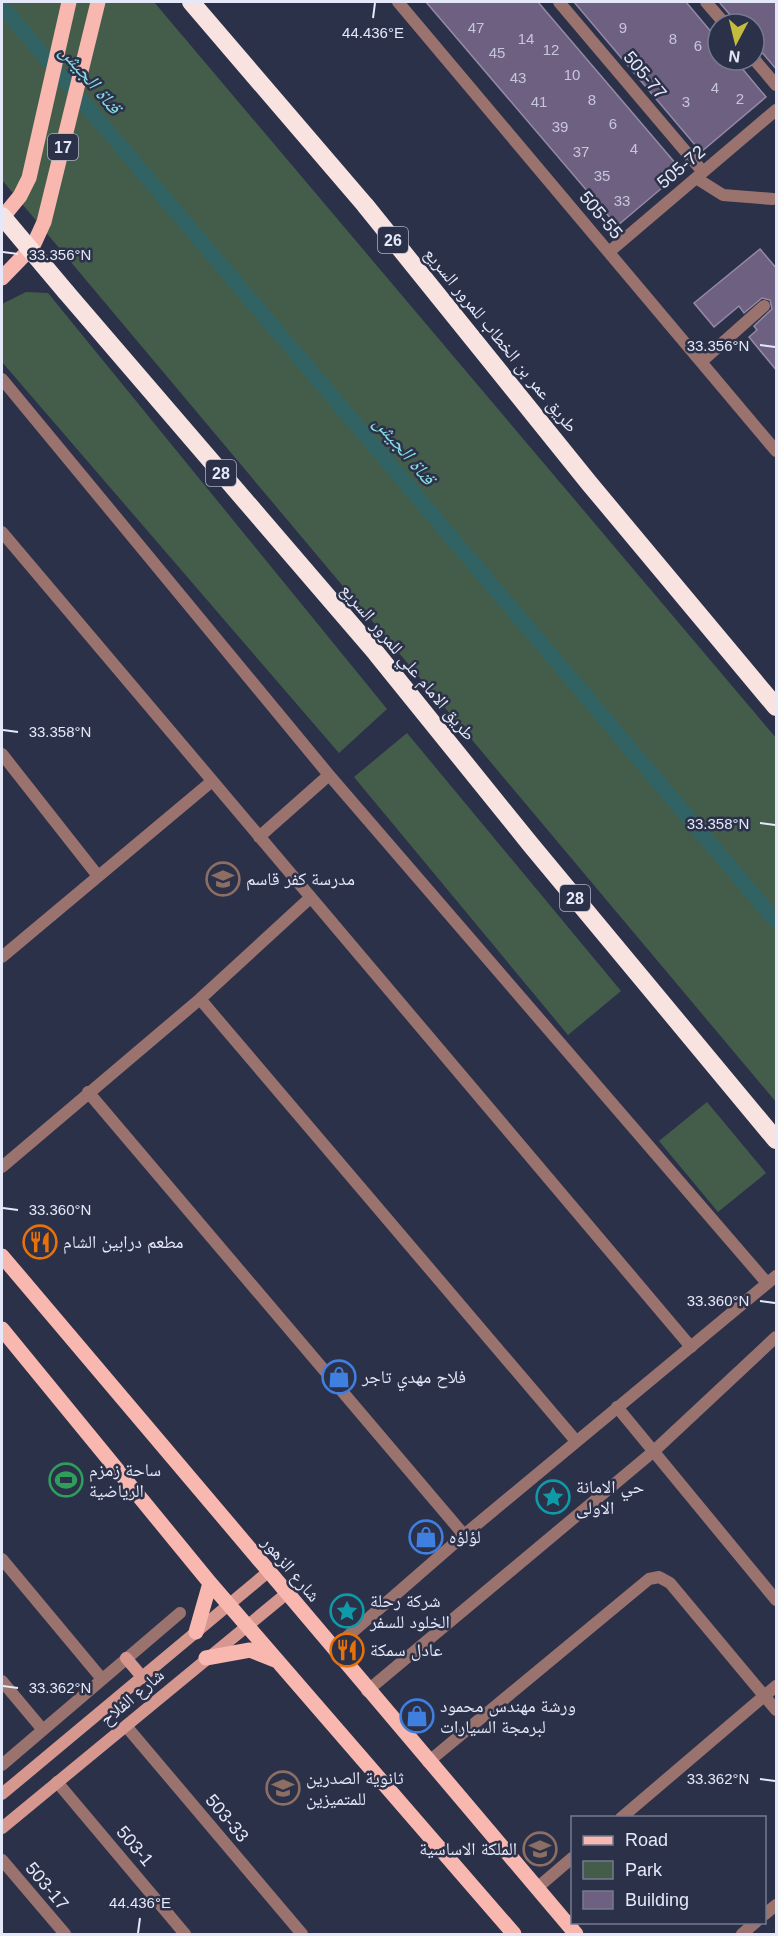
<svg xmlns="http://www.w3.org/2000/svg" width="778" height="1936" font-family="Arial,'Noto Naskh Arabic',sans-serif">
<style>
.green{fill:#445d4b}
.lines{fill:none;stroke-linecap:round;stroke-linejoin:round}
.canal{stroke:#316365;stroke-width:15}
.building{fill:#6e6081;stroke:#9589a6;stroke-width:1.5}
.minor{stroke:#9b736e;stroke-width:12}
.tertiary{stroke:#9b736e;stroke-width:12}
.secondary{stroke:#d6978f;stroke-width:12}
.primary{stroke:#f9b8af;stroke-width:15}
.motorway{stroke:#f8e3e0;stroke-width:18}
.motorway-bridge{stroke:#f8e3e0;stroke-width:18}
.ticks{fill:none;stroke:#e4e8f8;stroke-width:2}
.labels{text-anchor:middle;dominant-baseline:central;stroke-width:5;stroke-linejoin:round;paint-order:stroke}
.number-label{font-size:15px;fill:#c6c6da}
.shield{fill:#2c314a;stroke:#adb1c4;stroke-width:1.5}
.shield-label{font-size:16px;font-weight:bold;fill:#e4e8f8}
.street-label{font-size:18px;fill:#e4e8f8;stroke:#2c314a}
.poi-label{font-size:18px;fill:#e4e8f8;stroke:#2c314a;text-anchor:start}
.water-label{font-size:20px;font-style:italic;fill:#87dee1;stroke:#2c314a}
.ticks-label{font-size:15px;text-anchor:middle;fill:#e4e8f8;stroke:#2c314a;stroke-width:5;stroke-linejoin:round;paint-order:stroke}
</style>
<rect width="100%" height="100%" fill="#2c314a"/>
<!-- green -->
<path class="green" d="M2,2h152l622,736v364l-774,-922z
M26,292l22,1 339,416 -48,44 -337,-391v-58z
M407,733l214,258 -53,44 -214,-258z
M707,1102l59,71 -48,39 -59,-71z"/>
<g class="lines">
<!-- canal -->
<path class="canal" d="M2,6l774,915"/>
</g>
<!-- building -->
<path class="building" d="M426,2h112l144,169 -65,55z
M574,2h112l32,38v20h17l31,37 -65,55z
M719,2h58v68l-23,-27v-19h-16z
M760,249l17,20v102l-28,-34 8,-7 -3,-4 18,-17 -2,-9 -8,-2 -18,15 -5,-7 -25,21 -20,-24z"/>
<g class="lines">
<!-- minor -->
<path class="minor" d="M398,2l378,449
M559,2l144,170
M706,2l19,22
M754,59l22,26
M696,178l27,17 50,4
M609,252l167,-142
M701,362l63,-56
M2,379l327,396 438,508
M2,532l689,815
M2,754l96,122
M259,837l70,-62
M2,957l209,-175
M200,999l376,442
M88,1092l376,443
M2,1167l198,-168 110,-101
M617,1407l159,193
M2,1559l100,120
M2,1681l41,49
M126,1726l176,208
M428,1762l221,-183 10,-2 11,6 106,127
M2,1765l178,-152
M57,1782l128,152
M621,1818l155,-132
M2,1860l63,74
M537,1888l35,-30
M764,1915l12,-10
M742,1934l14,-12"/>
<!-- tertiary -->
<path class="tertiary" d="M333,1649l131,-114 312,-259
M367,1691l287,-240 122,-114"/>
<!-- secondary -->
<path class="secondary" d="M126,1658l17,20
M2,1794l266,-222
M2,1828l284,-234"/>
<!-- primary -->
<path class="primary" d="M2,218l18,-22 9,-18 40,-176
M2,278l31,-32 11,-24 54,-220
M2,1256l574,678
M2,1329l208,254 304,351
M196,1632l14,-49
M206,1658l44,-8 25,10"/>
<!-- motorway -->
<path class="motorway" d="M191,2l174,203 224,278 187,224
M66,292l310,361 155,192 245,295"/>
<!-- motorway-bridge -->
<path class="motorway-bridge" d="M2,216l64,76"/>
</g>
<!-- ticks -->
<path class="ticks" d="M373,18l2,-15M3,252l15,2M760,345l15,2M3,730l15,2M760,823l15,2M3,1208l15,2M760,1301l15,2M3,1686l15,2M760,1779l15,2M138,1933l2,-15"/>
<!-- icons -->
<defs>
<symbol id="school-ring" viewBox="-11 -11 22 22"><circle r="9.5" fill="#2c314a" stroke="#8d6e63" stroke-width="1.5"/><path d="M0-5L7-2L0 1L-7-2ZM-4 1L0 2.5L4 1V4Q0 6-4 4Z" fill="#8d6e63"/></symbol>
<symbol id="restaurant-ring" viewBox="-11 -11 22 22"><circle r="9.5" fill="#2c314a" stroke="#e8710a" stroke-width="1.5"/><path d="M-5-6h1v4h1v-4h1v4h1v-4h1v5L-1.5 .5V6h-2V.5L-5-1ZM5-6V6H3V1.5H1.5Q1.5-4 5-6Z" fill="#e8710a"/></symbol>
<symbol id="shop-ring" viewBox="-11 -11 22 22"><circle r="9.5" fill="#2c314a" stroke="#3f7fe0" stroke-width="1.5"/><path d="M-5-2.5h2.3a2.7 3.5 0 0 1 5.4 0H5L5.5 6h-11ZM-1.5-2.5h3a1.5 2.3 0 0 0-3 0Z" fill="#3f7fe0"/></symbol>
<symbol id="stadium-ring" viewBox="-11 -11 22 22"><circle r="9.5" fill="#2c314a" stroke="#2e9e5b" stroke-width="1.5"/><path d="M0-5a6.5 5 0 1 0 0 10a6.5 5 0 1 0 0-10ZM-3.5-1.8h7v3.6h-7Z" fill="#2e9e5b"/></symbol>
<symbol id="sight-ring" viewBox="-11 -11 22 22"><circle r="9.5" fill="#2c314a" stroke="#0f9aa8" stroke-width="1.5"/><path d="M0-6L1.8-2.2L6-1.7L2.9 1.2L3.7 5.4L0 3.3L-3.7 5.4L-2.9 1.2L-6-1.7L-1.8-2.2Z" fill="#0f9aa8"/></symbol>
</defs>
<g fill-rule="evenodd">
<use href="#school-ring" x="204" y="860" width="38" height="38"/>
<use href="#restaurant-ring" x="21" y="1223" width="38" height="38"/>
<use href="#shop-ring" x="320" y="1358" width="38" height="38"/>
<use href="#stadium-ring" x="47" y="1461" width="38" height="38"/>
<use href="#sight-ring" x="534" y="1478" width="38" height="38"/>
<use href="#shop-ring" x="407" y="1518" width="38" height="38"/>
<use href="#sight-ring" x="328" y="1592" width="38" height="38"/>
<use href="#restaurant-ring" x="328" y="1631" width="38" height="38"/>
<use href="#shop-ring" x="398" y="1697" width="38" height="38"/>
<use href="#school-ring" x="264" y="1769" width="38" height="38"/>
<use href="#school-ring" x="521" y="1830" width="38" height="38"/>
</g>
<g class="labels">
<!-- number labels -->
<g class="number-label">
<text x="476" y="27">47</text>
<text x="623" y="27">9</text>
<text x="526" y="38">14</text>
<text x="673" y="38">8</text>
<text x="698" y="45">6</text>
<text x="551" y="49">12</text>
<text x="497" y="52">45</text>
<text x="572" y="74">10</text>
<text x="518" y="77">43</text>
<text x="715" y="87">4</text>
<text x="740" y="98">2</text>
<text x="592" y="99">8</text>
<text x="539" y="101">41</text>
<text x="686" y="101">3</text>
<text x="613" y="123">6</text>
<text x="560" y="126">39</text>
<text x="634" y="148">4</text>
<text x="581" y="151">37</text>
<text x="602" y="175">35</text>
<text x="622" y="200">33</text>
</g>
<!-- shield labels -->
<g class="shield">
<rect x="48" y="134" width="30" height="26" rx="4.5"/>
<rect x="378" y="227" width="30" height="26" rx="4.5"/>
<rect x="206" y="460" width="30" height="26" rx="4.5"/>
<rect x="560" y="885" width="30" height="26" rx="4.5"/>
</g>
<g class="shield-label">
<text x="63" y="147">17</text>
<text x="393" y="240">26</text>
<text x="221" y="473">28</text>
<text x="575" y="898">28</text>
</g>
<!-- street labels -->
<g class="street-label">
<text transform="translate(645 75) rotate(50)">505-77</text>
<text transform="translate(681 167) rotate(-40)">505-72</text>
<text transform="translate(601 215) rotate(50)">505-55</text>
<text transform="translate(501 340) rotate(51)">طريق عمر بن الخطاب للمرور السريع</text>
<text transform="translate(408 662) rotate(50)">طريق الامام علي للمرور السريع</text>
<text transform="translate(291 1569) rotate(50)">شارع الزهور</text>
<text transform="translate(132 1697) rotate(-40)">شارع الفلاح</text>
<text transform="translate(227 1818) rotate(50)">503-33</text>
<text transform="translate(135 1846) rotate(50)">503-1</text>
<text transform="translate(47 1886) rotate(50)">503-17</text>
</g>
<!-- poi labels -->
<g class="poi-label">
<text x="246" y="879">مدرسة كفر قاسم</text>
<text x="63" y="1242">مطعم درابين الشام</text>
<text x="362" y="1377">فلاح مهدي تاجر</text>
<text x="89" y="1470">ساحة زمزم<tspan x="89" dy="21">الرياضية</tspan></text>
<text x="576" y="1487">حي الامانة<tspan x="576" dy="21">الاولى</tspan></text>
<text x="449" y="1537">لؤلؤه</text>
<text x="370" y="1601">شركة رحلة<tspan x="370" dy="21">الخلود للسفر</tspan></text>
<text x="370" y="1650">عادل سمكة</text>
<text x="440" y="1706">ورشة مهندس محمود<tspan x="440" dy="21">لبرمجة السيارات</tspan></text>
<text x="306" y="1778">ثانوية الصدرين<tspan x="306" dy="21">للمتميزين</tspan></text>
<text x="517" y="1849" text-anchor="end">الملكة الاساسية</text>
</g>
<!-- water labels -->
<g class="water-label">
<text transform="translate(91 79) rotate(50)">قناة الجيش</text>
<text transform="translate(405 450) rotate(50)">قناة الجيش</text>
</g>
</g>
<g class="ticks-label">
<text x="373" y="38">44.436°E</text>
<text x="60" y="260">33.356°N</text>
<text x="718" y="351">33.356°N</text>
<text x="60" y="737">33.358°N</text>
<text x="718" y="829">33.358°N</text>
<text x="60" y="1215">33.360°N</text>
<text x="718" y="1306">33.360°N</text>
<text x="60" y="1693">33.362°N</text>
<text x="718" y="1784">33.362°N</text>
<text x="140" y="1908">44.436°E</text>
</g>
<!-- border -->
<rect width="778" height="1936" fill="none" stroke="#e4e8f8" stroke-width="6"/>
<!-- legend -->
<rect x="571" y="1816" width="195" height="108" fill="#2c314a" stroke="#767a90" stroke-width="1.5"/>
<rect x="583" y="1836" width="30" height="9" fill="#f9b8af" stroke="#767a90" stroke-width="1.5"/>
<text x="625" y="1846" font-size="18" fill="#e4e8f8">Road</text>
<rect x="583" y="1861" width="30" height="18" fill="#445d4b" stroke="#767a90" stroke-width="1.5"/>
<text x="625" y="1876" font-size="18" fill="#e4e8f8">Park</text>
<rect x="583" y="1891" width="30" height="18" fill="#6e6081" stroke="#767a90" stroke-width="1.5"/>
<text x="625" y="1906" font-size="18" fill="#e4e8f8">Building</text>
<!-- north arrow -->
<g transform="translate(736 42) rotate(187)"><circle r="28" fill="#2c314a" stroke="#767a90" stroke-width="1.5"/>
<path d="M0-4.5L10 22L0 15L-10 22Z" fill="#c4bc3e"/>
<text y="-9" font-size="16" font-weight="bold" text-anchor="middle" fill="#e4e8f8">N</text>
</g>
</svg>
